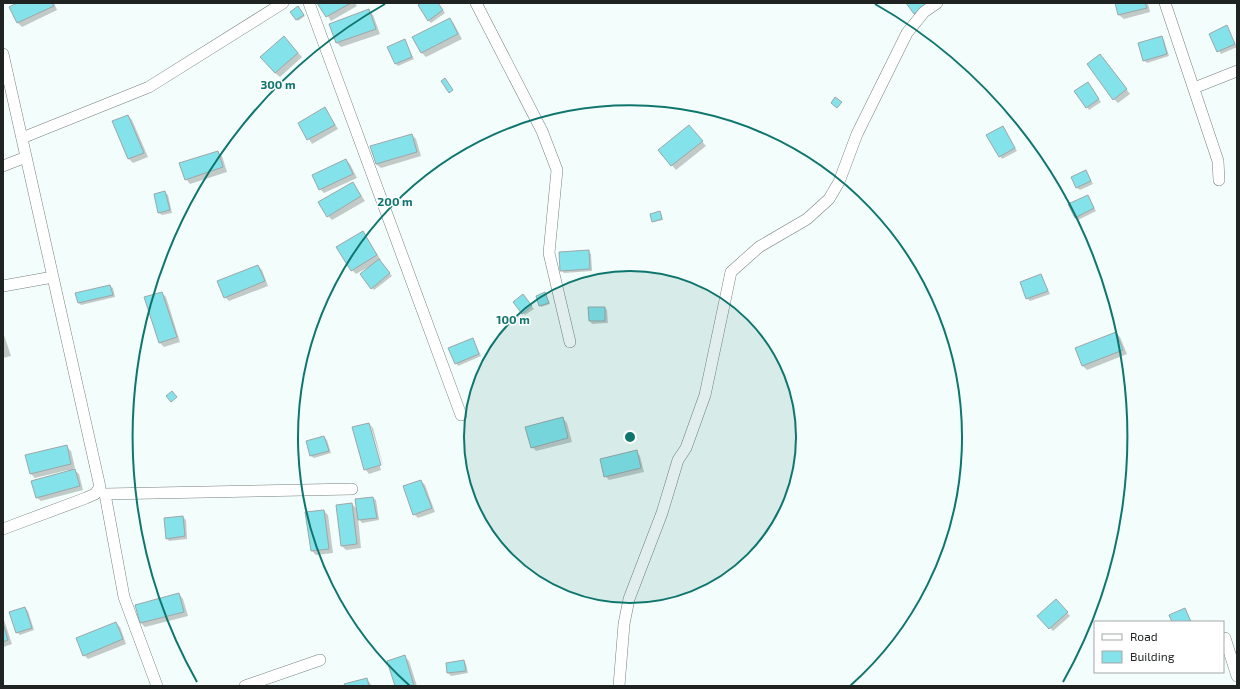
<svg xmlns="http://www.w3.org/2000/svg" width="1240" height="689" font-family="'Exo 2',sans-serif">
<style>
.shadow{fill:#0003}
.building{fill:#84e2eb;stroke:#9da7a8}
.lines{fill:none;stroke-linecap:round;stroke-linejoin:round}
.minor-casing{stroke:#78817f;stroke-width:12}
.minor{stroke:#fff;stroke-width:11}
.ring{fill:none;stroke:#0f766e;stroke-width:2}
.centre{fill:#0f766e;stroke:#fff;stroke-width:2}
.ring-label{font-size:12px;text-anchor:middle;font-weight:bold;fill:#0f766e;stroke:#fff;stroke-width:3;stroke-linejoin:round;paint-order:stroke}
</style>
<rect width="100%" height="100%" fill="#f3fdfb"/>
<!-- shadow -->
<path class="shadow" d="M19,3h35l3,7 -35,17 -4,-4z
M319,3h36l2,3 -26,15z
M423,3h15l7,10 -14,10 -3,-3z
M1116,3h32l2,9 -26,7 -5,-4z
M298,7l7,9 -7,5 -6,-9z
M369,10l4,5 7,19 -39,13 -4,-4 -6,-19z
M450,19l4,5 8,15 -36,18 -5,-5z
M1227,27l10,20 -16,7 -11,-20z
M1161,37l3,3 5,16 -22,7 -3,-3z
M404,41l10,18 -16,7 -3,-3z
M288,42l14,15 -22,20 -5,-4z
M1104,59l26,35 -12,9 -4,-4z
M1090,86l11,16 -12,8 -2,-3z
M325,109l13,20 -26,15 -13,-21z
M128,116l4,4 16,37 -15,6 -4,-4 -16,-37z
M689,126l17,20 -30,24 -17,-20z
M1003,127l14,24 -15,8 -14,-24z
M412,135l4,4 5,17 -40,12 -5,-4z
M218,152l4,4 5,16 -37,12 -4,-5z
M346,160l4,4 7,14 -33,15 -4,-4z
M1086,171l7,13 -13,6 -3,-2z
M353,183l12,18 -33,19 -4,-4z
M165,192l3,3 4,18 -10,2 -3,-2z
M1088,196l8,15 -18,9 -3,-3z
M661,213l2,7 -9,2 -1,-1z
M362,232l19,28 -2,1 13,15 -18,14 -2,-2 -5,-20 -11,6 -4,-4z
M588,251l3,3 1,17 -28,2 -3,-3z
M258,266l4,4 6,16 -39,15 -4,-4z
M1041,275l9,19 -20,7 -3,-3z
M110,286l3,2 2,9 -34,8 -3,-3z
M162,293l4,4 14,45 -16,5 -4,-4 -14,-45z
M545,293l5,11 -9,3 -4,-10z
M525,298l9,11 -9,6 -2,-2z
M589,308h16l2,2 1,13 -16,1 -2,-3z
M3,332l8,24 -8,2z
M1116,333l4,4 7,17 -40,16 -5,-5z
M473,339l8,17 -23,10 -2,-3z
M563,418l4,5 5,19 -36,9 -4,-4z
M369,424l4,4 11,41 -13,-42h-2l12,43 -12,4 -4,-5z
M324,437l3,3 4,13 -17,5 -3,-2z
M66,446l5,5 4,17 -2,1 6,5 4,16 -42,11 -5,-4 33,-25 -1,-2 -33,8 -4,-4z
M636,451l4,5 4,16 -35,8 -4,-4z
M421,481l4,4 10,27 -17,6 -4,-4z
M373,498l3,2 3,20 -17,3 -4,-5 3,30 -15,2 -4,-4 -5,-40 15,-2 6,6z
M324,511l4,4 5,38 -17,2 -4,-4z
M183,517l3,3 1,19 -18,2 -2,-3z
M179,594l4,5 5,17 -43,11 -4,-4 -4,-18z
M1056,600l14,16 -17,15 -14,-15z
M25,608l3,3 6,19 -14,5 -3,-3z
M1185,609l7,13h-19z
M3,617l9,27 -9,3z
M116,623l4,4 6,17 -38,15 -4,-4z
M405,657l4,4 8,25h-21z
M464,661l2,3 2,9 -17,3 -3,-3 -1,-9z
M367,679l5,7h-26z"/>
<!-- building -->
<path class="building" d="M17,3h35l2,3 -37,17 -8,-16z
M317,3h34l-25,14z
M421,3h17l5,7 -15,11 -10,-16z
M906,3h22l-14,11z
M1115,3h30l2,5 -29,7z
M298,6l6,9 -8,5 -6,-8z
M369,9l7,20 -40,14 -7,-19z
M450,18l8,16 -37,19 -9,-16z
M1227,25l8,19 -18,8 -8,-18z
M284,36l14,17 -23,20 -15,-16z
M1162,36l5,18 -24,7 -5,-18z
M405,39l7,18 -17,7 -8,-17z
M1100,54l27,35 -14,11 -26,-36z
M445,78l8,12 -4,3 -8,-12z
M1088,82l11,17 -13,9 -12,-17z
M835,97l7,5 -5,6 -6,-5z
M325,107l10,18 -28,15 -9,-17z
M128,115l16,38 -16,6 -16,-38z
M689,125l14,16 -32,25 -13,-16z
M1003,126l12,22 -16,9 -13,-22z
M412,134l5,18 -41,12 -6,-18z
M218,151l5,16 -38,13 -6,-17z
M346,159l7,15 -34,16 -7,-15z
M1086,170l5,11 -15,7 -5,-11z
M353,182l8,14 -34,21 -9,-15z
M165,191l5,19 -12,3 -4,-19z
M1088,195l6,13 -19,10 -7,-14z
M660,211l2,8 -10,3 -2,-8z
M363,231l14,24 -26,16 -15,-24z
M589,250l1,19 -30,2 -1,-19z
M379,259l11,14 -19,16 -11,-15z
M258,265l7,16 -41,17 -7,-17z
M1041,274l7,17 -22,8 -6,-17z
M110,285l3,10 -35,8 -3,-10z
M162,292l15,45 -18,6 -15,-46z
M545,292l4,11 -10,3 -3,-10z
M523,294l9,12 -10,8 -9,-12z
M588,307h17v14h-16z
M1116,332l7,18 -41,16 -7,-18z
M473,338l6,16 -24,10 -7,-16z
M172,391l5,6 -6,5 -5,-6z
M563,417l5,21 -37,10 -6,-21z
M369,423l12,42 -17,5 -12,-43z
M324,436l5,15 -19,5 -4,-15z
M67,445l4,19 -41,10 -5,-19z
M637,450l4,18 -37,9 -4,-18z
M75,469l5,17 -44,12 -5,-17z
M421,480l11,28 -19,7 -10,-29z
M373,497l4,21 -19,2 -3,-21z
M352,503l5,41 -16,2 -5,-41z
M324,510l5,39 -18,2 -6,-39z
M183,516l2,20 -19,3 -2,-21z
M179,593l5,19 -44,11 -5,-18z
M1056,599l12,13 -19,17 -12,-13z
M25,607l7,21 -16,5 -7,-21z
M1185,608l6,14h-19l-3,-7z
M116,622l7,17 -40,17 -7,-18z
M3,623l5,17 -5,2z
M405,655l9,31h-19l-8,-25z
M464,660l2,11 -19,2 -1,-10z
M367,678l2,8h-24l-1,-2z"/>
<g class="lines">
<defs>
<path id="minor" d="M309,3l152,412
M476,3l66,128 15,39 -8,83 21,89
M1165,3l53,158 1,19
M3,54l97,433 -5,7 -9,4 -83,31
M1194,88l43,-17
M22,138l127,-51 134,-84
M3,166l23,-9
M3,286l50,-9
M1225,638l12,38
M157,686l-33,-89 -19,-103 247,-5
M245,686l75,-26
M619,686l5,-62 5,-25 33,-86 16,-53 8,-12 19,-53 26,-123 28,-25 48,-28 22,-20 10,-17 18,-48 50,-101 17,-21 13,-9"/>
</defs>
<!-- minor casing -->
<use href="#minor" class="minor-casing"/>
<!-- minor -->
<use href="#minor" class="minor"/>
</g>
<!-- distance rings -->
<circle cx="630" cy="437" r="166" fill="#0f766e" fill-opacity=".12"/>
<g class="ring">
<circle cx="630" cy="437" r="166"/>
<path d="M410 686A332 332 0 1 1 850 686"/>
<path d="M197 682A498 498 0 0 1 385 4M875 4A498 498 0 0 1 1063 682"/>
</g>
<circle cx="630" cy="437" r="6" class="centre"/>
<g class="ring-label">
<text x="278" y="89">300 m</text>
<text x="395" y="206">200 m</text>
<text x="513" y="324">100 m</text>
</g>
<!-- border -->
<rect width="1240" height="689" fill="none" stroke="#1f2322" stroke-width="8"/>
<!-- legend -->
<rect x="1094" y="621" width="130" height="52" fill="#ffffff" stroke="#a5a7a7"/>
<rect x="1102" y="634" width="20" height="6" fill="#ffffff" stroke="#a5a7a7"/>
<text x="1130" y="641" font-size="12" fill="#1f2322">Road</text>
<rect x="1102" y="651" width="20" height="12" fill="#84e2eb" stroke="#a5a7a7"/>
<text x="1130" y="661" font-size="12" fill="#1f2322">Building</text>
</svg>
